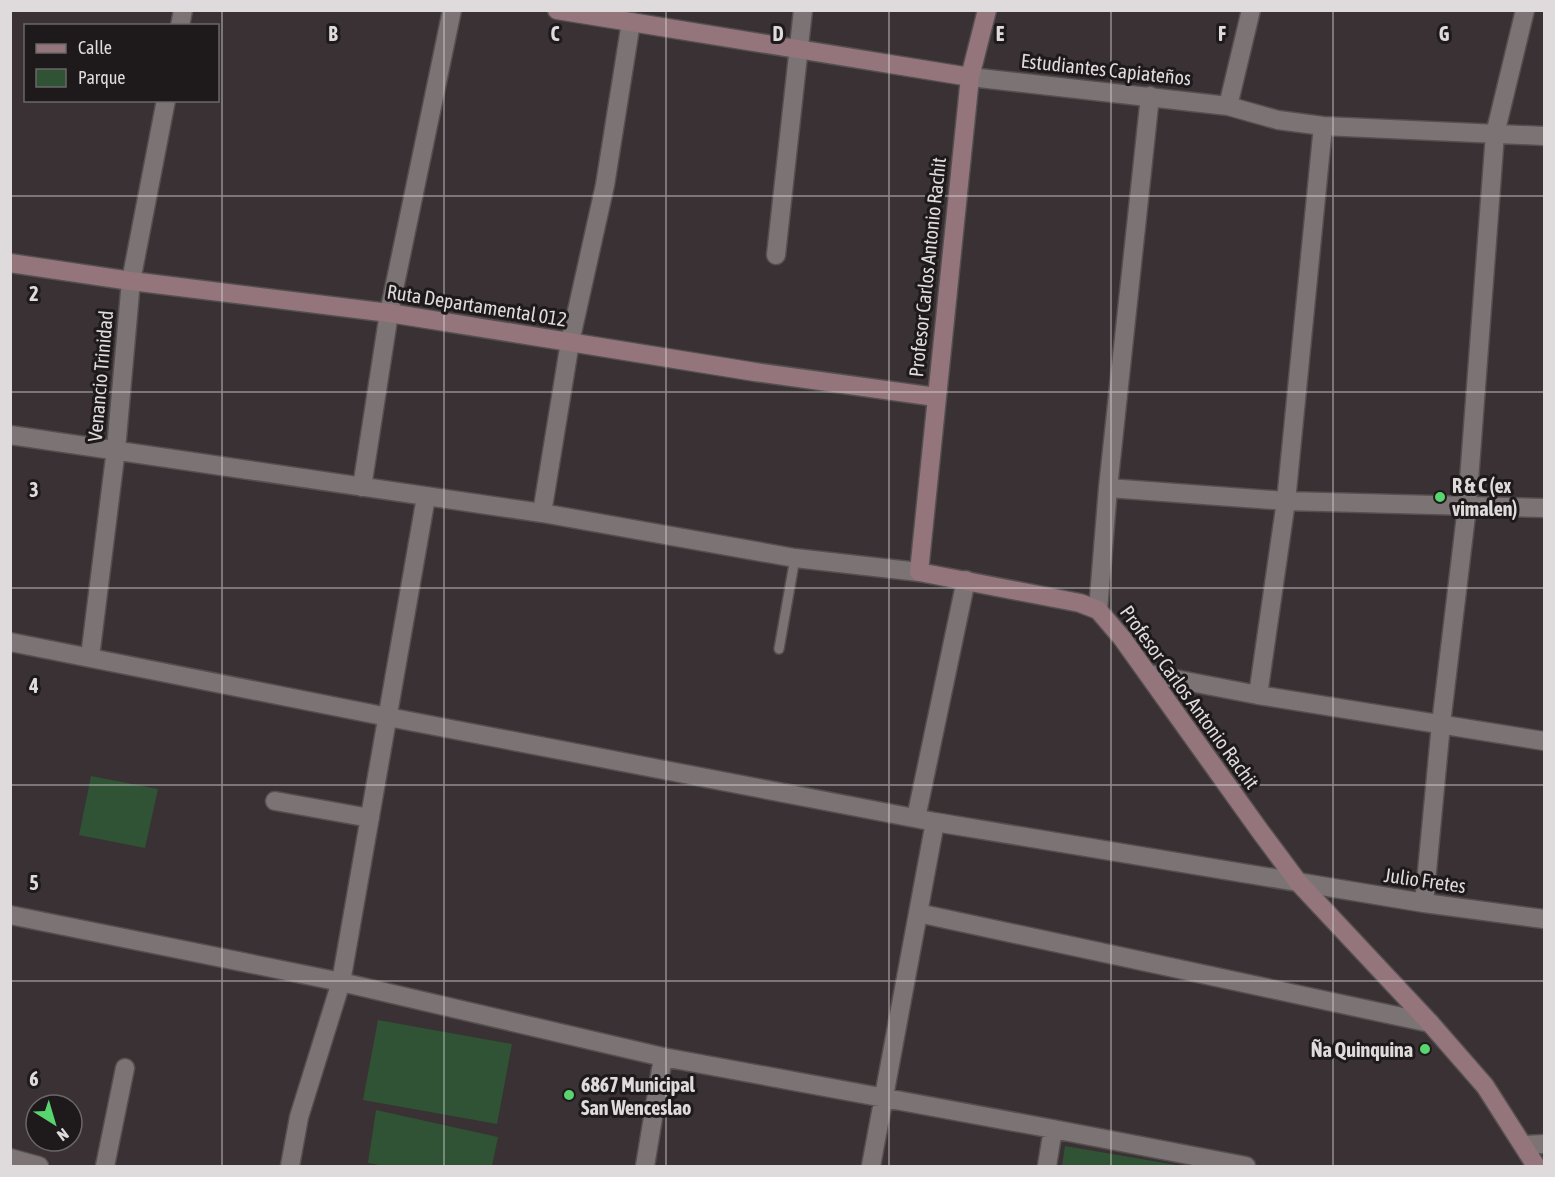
<svg xmlns="http://www.w3.org/2000/svg" width="1555" height="1177" font-family="'Asap Condensed',sans-serif">
<style>
.green{fill:#2f5334}
.lines{fill:none;stroke-linecap:round;stroke-linejoin:round}
.lane-casing{stroke:#554f50;stroke-width:12}
.street-casing{stroke:#554f50;stroke-width:21}
.secondary-casing{stroke:#554f50;stroke-width:21}
.lane{stroke:#7c7374;stroke-width:9}
.street{stroke:#7c7374;stroke-width:18}
.secondary{stroke:#94757c;stroke-width:18}
.grid{fill:none;stroke:#dfdadb;stroke-width:1.5;stroke-opacity:0.55}
.poi-dot{fill:#58d56f;stroke:#1e1a1b;stroke-width:2}
.labels{text-anchor:middle;dominant-baseline:central;stroke-width:6;stroke-linejoin:round;paint-order:stroke}
.street-label{font-size:20px;fill:#dfdadb;stroke:#1e1a1b}
.poi-label{font-size:20px;font-weight:bold;fill:#dfdadb;stroke:#1e1a1b;text-anchor:start}
.grid-label{font-size:20px;text-anchor:middle;font-weight:bold;fill:#dfdadb;stroke:#1e1a1b;stroke-width:6;stroke-linejoin:round;paint-order:stroke}
</style>
<rect width="100%" height="100%" fill="#393133"/>
<!-- green -->
<path class="green" d="M91,776l67,13 -13,59 -66,-13z
M378,1020l134,24 -15,80 -134,-24z
M376,1110l122,27 -6,29h-107l-17,-3z
M1065,1146l117,20h-120z"/>
<g class="lines">
<defs>
<path id="lane" d="M779,649l16,-91"/>
<path id="street" d="M180,26l3,-16
M970,77l258,29 50,14 45,6 221,10
M1228,106l23,-96
M776,255l27,-245
M10,435l532,78 253,45 124,14
M362,487l27,-174 63,-303
M1108,488l178,13 258,7
M542,513l28,-171 35,-157 26,-163
M1098,610l10,-122 42,-392
M10,642l378,75 547,105 489,81 120,16
M90,657l26,-208 15,-168 35,-181
M1149,674l109,21 286,46
M1258,695l28,-194 37,-375
M275,801l95,17
M916,818l50,-238
M1424,903l17,-179 26,-217 28,-373 30,-124
M918,913l512,110
M10,915l331,67 322,75 390,72 193,37
M1524,1145l20,-1
M10,1158l29,8
M105,1166l20,-98
M290,1166l9,-49 42,-135 85,-485
M645,1166l18,-109
M871,1166l64,-344
M1047,1166l6,-37"/>
<path id="secondary" d="M557,10l413,67
M987,10l-17,67 -51,495 161,31 18,7 24,28 138,193 38,51 132,141 55,63 51,80
M10,263l121,18 258,32 366,59 181,25"/>
</defs>
<!-- lane casing -->
<use href="#lane" class="lane-casing"/>
<!-- street casing -->
<use href="#street" class="street-casing"/>
<!-- secondary casing -->
<use href="#secondary" class="secondary-casing"/>
<!-- lane -->
<use href="#lane" class="lane"/>
<!-- street -->
<use href="#street" class="street"/>
<!-- secondary -->
<use href="#secondary" class="secondary"/>
</g>
<!-- grid -->
<path class="grid" d="M222,10v1156M444,10v1156M666,10v1156M889,10v1156M1111,10v1156M1333,10v1156M10,196h1534M10,392h1534M10,588h1534M10,785h1534M10,981h1534"/>
<!-- markers -->
<g class="poi-dot">
<circle cx="1440" cy="497" r="6"/>
<circle cx="1425" cy="1049" r="6"/>
<circle cx="569" cy="1095" r="6"/>
</g>
<g class="labels">
<!-- street labels -->
<g class="street-label">
<text transform="translate(1106 69) rotate(6)">Estudiantes Capiateños</text>
<text transform="translate(927 267) rotate(-84)">Profesor Carlos Antonio Rachit</text>
<text transform="translate(477 305) rotate(9)">Ruta Departamental 012</text>
<text transform="translate(100 376) rotate(-85)">Venancio Trinidad</text>
<text transform="translate(1190 697) rotate(54)">Profesor Carlos Antonio Rachit</text>
<text transform="translate(1425 880) rotate(8)">Julio Fretes</text>
</g>
<!-- poi labels -->
<g class="poi-label">
<text x="1452" y="485">R &amp; C (ex<tspan x="1452" dy="23">vimalen)</tspan></text>
<text x="1413" y="1049" text-anchor="end">Ña Quinquina</text>
<text x="581" y="1084">6867 Municipal<tspan x="581" dy="23">San Wenceslao</tspan></text>
</g>
</g>
<g class="grid-label">
<text x="333" y="41">B</text>
<text x="555" y="41">C</text>
<text x="778" y="41">D</text>
<text x="1000" y="41">E</text>
<text x="1222" y="41">F</text>
<text x="1444" y="41">G</text>
<text x="34" y="301">2</text>
<text x="34" y="497">3</text>
<text x="34" y="693">4</text>
<text x="34" y="890">5</text>
<text x="34" y="1086">6</text>
</g>
<!-- border -->
<rect width="1555" height="1177" fill="none" stroke="#dfdadb" stroke-width="24"/>
<!-- legend -->
<rect x="24" y="24" width="195" height="78" fill="#1e1a1b" stroke="#6b6768" stroke-width="1.5"/>
<rect x="36" y="44" width="30" height="9" fill="#94757c" stroke="#6b6768" stroke-width="1.5"/>
<text x="78" y="54" font-size="18" fill="#dfdadb">Calle</text>
<rect x="36" y="69" width="30" height="18" fill="#2f5334" stroke="#6b6768" stroke-width="1.5"/>
<text x="78" y="84" font-size="18" fill="#dfdadb">Parque</text>
<!-- north arrow -->
<g transform="translate(54 1123) rotate(143)"><circle r="28" fill="#1e1a1b" stroke="#6b6768" stroke-width="1.5"/>
<path d="M0-4.5L10 22L0 15L-10 22Z" fill="#58d56f"/>
<text y="-9" font-size="16" font-weight="bold" text-anchor="middle" fill="#dfdadb">N</text>
</g>
</svg>
